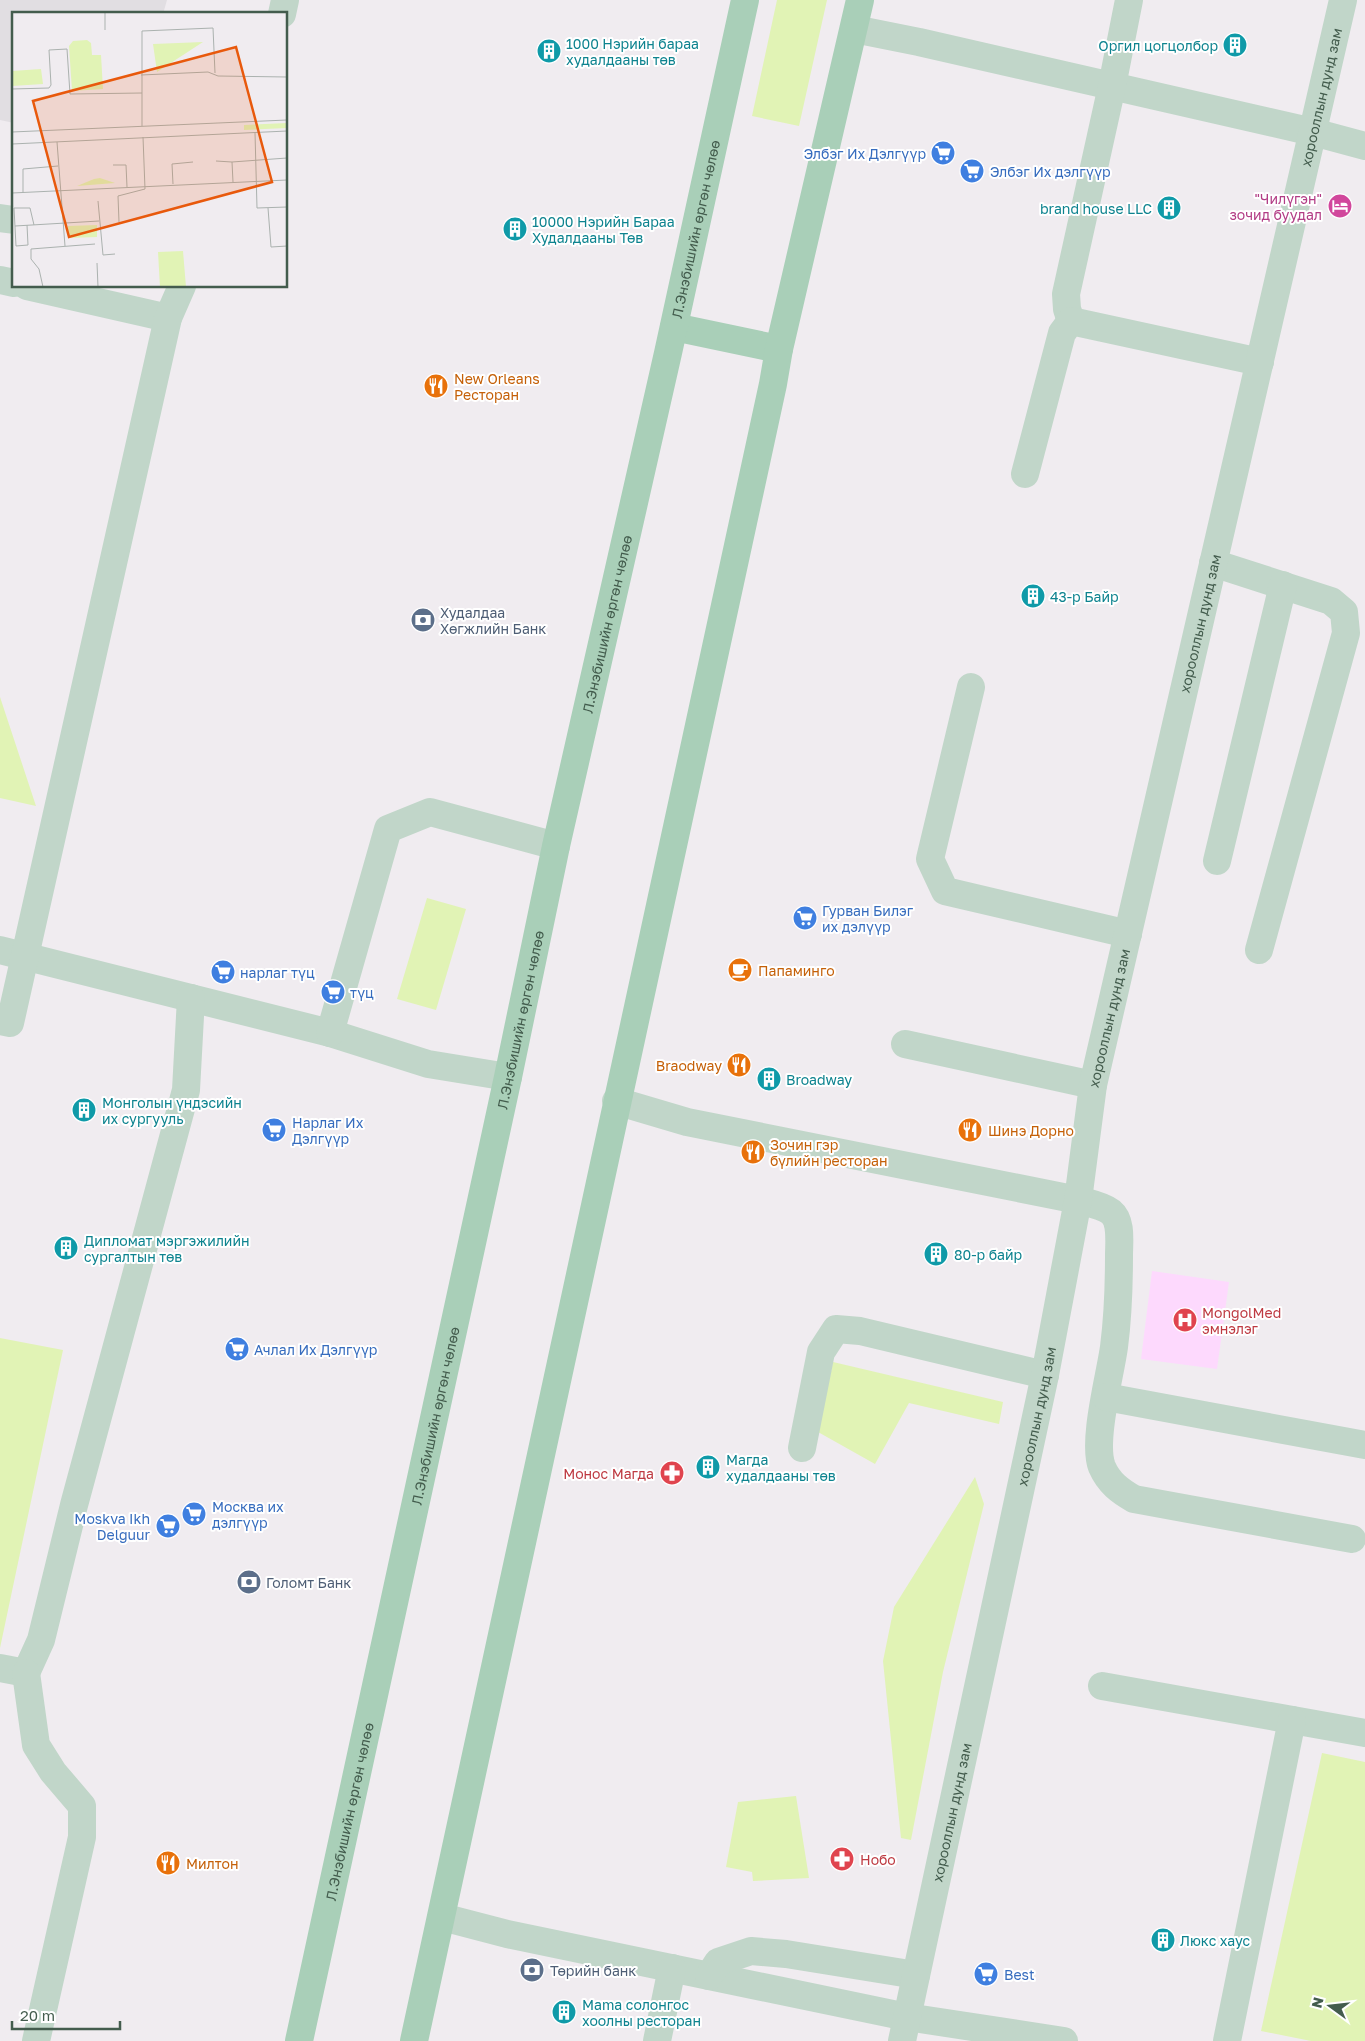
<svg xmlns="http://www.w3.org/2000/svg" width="1365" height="2041" font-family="'Golos Text',sans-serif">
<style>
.education{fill:#e1dee2}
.medical{fill:#fdd9fd}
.green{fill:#e1f3b5}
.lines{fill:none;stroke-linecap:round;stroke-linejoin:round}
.minor{stroke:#c1d6c9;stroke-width:28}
.major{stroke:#a9cfb8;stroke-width:28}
.labels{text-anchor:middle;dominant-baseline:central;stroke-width:4;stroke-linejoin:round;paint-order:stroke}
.culture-label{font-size:14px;fill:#0d838f;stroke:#fff;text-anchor:start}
.street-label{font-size:14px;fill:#435c4d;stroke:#fff}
.shop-label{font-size:14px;fill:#366cbe;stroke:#fff;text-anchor:start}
.hotel-label{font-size:14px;fill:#b23c85;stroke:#fff;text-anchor:end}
.food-label{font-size:14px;fill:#c56008;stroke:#fff;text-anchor:start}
.service-label{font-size:14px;fill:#4e5e75;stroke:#fff;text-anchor:start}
.health-label{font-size:14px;fill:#be3a42;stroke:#fff;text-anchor:start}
.inset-road{fill:none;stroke:#abb2af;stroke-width:1}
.view{fill:#e8590c;fill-opacity:0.15;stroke:#e8590c;stroke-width:2.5}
.inset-edge{fill:none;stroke:#435c4d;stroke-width:2.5}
</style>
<rect width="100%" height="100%" fill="#f0ecf0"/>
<!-- education -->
<path class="education" d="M0,0h167l-4,14h-149v109l-14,-3z"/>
<!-- medical -->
<path class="medical" d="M1152,1271l77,11 -12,87 -76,-10z"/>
<!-- green -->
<path class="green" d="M777,0h50l-28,126 -47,-10z
M0,697l36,109 -36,-8z
M427,898l39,11 -30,101 -39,-11z
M0,1338l63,12 -63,298z
M833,1362l170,40 -4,22 -90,-21 -34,61 -57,-32z
M975,1477l9,27 -41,168 -32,168 -10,-2 -18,-177 11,-54z
M1322,1753l43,9v279h-54l-50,-10z
M796,1796l13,82 -56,3 -1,-9 -26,-5 12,-65z"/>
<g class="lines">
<!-- minor -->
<g class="minor">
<path d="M282,14l3,-14"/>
<path d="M854,29l65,13 394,90 52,14"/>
<path d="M0,218l14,2"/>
<path d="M0,280l14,3"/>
<path d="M27,286l141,32"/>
<path d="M1071,321l-4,-12 -1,-15 46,-208 17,-86"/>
<path d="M1025,474l37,-141 9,-12 189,41"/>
<path d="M1213,563l118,38 13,11 2,21 -87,317"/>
<path d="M971,687l-41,172 15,32 183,43"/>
<path d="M1217,861l66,-276"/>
<path d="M0,950l330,83 98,31 80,13"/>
<path d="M0,1021l10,2 158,-705 14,-32"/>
<path d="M330,1033l58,-204 42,-17 126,34"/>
<path d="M905,1044l188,41"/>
<path d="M616,1101l71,21 391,78c10,3 24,5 33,12 11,9 8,30 8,43 0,31 -1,61 -5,92 -4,29 -22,95 -12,120 7,16 18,24 32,32l218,40"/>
<path d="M1106,1397l259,48"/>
<path d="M802,1448l19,-96 15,-23 24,2 185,44"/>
<path d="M0,1668l26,5 15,-33 33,-135 112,-415 5,-92"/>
<path d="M26,1673l10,72 17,27 29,34v31l-46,204"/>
<path d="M1102,1686l263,47"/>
<path d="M442,1917l65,17 400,83 157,24"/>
<path d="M709,1976l9,-14 33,-11 35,3 130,21"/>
<path d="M657,2041l15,-73"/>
<path id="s1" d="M902,2041l143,-666 33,-175 15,-115 250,-1085"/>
<path d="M1227,2041l65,-321"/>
</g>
<!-- major -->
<g class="major">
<path d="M674,327l105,22"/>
<path id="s2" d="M299,2041l209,-964 48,-231 112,-493 77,-353"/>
<path d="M414,2041l359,-1657 6,-35 81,-349"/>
</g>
</g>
<!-- icons -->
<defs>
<symbol id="building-disc" viewBox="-11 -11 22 22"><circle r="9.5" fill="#0f9aa8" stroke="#fff"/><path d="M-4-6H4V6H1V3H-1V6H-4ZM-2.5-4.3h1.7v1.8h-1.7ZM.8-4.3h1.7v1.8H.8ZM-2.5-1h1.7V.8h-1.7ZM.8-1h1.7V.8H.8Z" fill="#fff"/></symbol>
<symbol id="supermarket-disc" viewBox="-11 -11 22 22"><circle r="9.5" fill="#3f7fe0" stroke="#fff"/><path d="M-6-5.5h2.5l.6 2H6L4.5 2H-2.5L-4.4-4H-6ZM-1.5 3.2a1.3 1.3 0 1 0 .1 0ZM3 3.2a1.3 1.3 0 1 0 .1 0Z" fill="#fff"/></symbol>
<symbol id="hotel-disc" viewBox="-11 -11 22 22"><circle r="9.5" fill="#d1479c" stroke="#fff"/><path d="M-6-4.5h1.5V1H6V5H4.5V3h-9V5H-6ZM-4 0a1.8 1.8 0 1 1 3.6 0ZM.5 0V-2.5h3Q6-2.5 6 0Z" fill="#fff"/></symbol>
<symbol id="restaurant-disc" viewBox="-11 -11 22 22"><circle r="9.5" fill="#e8710a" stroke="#fff"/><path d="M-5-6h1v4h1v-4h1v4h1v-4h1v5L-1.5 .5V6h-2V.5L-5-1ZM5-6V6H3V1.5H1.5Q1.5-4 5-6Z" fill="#fff"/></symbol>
<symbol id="bank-disc" viewBox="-11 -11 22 22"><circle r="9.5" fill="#5c6f8a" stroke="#fff"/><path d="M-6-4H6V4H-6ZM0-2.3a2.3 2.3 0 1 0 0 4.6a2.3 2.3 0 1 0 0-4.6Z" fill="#fff"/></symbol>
<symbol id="cafe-disc" viewBox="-11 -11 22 22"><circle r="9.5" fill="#e8710a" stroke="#fff"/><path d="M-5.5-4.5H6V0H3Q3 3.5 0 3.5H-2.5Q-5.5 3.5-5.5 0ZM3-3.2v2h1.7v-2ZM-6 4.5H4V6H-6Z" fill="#fff"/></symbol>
<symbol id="hospital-disc" viewBox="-11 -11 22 22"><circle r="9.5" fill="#e0444e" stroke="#fff"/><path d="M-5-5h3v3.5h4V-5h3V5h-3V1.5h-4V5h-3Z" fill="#fff"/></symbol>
<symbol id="pharmacy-disc" viewBox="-11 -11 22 22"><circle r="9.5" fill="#e0444e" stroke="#fff"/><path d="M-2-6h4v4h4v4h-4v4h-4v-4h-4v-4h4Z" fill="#fff"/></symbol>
</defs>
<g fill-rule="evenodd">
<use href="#building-disc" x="1221" y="31" width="28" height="28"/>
<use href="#building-disc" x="535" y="37" width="28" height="28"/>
<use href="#supermarket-disc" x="929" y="139" width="28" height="28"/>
<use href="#supermarket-disc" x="958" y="157" width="28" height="28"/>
<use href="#hotel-disc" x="1326" y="192" width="28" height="28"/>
<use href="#building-disc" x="1155" y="194" width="28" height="28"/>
<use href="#building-disc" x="501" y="215" width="28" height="28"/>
<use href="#restaurant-disc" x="422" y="372" width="28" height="28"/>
<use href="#building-disc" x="1019" y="582" width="28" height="28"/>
<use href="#bank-disc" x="409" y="606" width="28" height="28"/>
<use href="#supermarket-disc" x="791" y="904" width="28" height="28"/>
<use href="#cafe-disc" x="726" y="956" width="28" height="28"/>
<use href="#supermarket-disc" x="209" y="958" width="28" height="28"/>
<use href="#supermarket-disc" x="319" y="978" width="28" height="28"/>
<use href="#restaurant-disc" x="725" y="1051" width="28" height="28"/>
<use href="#building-disc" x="755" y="1065" width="28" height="28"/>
<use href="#building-disc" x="70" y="1096" width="28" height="28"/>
<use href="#supermarket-disc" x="260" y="1116" width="28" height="28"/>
<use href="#restaurant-disc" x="956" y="1116" width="28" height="28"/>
<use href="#restaurant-disc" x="739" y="1138" width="28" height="28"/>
<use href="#building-disc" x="52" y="1234" width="28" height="28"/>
<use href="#building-disc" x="922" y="1240" width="28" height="28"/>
<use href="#hospital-disc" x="1171" y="1306" width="28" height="28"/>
<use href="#supermarket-disc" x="223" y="1335" width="28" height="28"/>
<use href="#building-disc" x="694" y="1453" width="28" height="28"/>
<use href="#pharmacy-disc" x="658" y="1459" width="28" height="28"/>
<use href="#supermarket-disc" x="180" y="1500" width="28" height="28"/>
<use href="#supermarket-disc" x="154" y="1512" width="28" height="28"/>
<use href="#bank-disc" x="235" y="1568" width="28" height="28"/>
<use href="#pharmacy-disc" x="828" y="1845" width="28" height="28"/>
<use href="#restaurant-disc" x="154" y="1849" width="28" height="28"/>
<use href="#building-disc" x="1149" y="1926" width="28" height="28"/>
<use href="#bank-disc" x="518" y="1956" width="28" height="28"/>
<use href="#supermarket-disc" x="972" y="1960" width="28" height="28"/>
<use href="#building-disc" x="550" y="1998" width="28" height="28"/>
</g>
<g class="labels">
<!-- culture labels -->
<g class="culture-label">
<text x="566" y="43">1000 Нэрийн бараа<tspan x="566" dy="16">худалдааны төв</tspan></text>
<text x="1218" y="45" text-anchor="end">Oргил цогцолбор</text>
<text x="1152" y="208" text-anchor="end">brand house LLC</text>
<text x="532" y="221">10000 Нэрийн Бараа<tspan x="532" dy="16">Худалдааны Төв</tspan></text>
<text x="1050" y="596">43-р Байр</text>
<text x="786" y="1079">Broadway</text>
<text x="102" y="1102">Монголын үндэсийн<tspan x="102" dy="16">их сургууль</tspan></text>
<text x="84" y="1240">Дипломат мэргэжилийн<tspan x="84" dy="16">сургалтын төв</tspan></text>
<text x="954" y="1254">80-р байр</text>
<text x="726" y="1459">Магда<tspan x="726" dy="16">худалдааны төв</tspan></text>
<text x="1180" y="1940">Люкс хаус</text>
<text x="582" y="2004">Mama солонгос<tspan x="582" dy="16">хоолны ресторан</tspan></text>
</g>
<!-- street labels -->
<g class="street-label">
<text stroke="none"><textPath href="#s1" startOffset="1989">хорооллын дунд зам</textPath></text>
<text stroke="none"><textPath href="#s2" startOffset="1855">Л.Энэбишийн өргөн чөлөө</textPath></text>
<text stroke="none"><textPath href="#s1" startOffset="1449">хорооллын дунд зам</textPath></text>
<text stroke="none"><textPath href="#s2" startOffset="1450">Л.Энэбишийн өргөн чөлөө</textPath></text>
<text stroke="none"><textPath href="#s1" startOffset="1044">хорооллын дунд зам</textPath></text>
<text stroke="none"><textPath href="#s2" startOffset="1045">Л.Энэбишийн өргөн чөлөө</textPath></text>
<text stroke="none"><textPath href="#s2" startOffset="640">Л.Энэбишийн өргөн чөлөө</textPath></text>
<text stroke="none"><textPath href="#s1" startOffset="639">хорооллын дунд зам</textPath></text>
<text stroke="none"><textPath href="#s2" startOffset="235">Л.Энэбишийн өргөн чөлөө</textPath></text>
<text stroke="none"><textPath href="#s1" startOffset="234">хорооллын дунд зам</textPath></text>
</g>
<!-- shop labels -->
<g class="shop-label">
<text x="926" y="153" text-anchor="end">Элбэг Их Дэлгүүр</text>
<text x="990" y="171">Элбэг Их дэлгүүр</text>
<text x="822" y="910">Гурван Билэг<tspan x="822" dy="16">их дэлүүр</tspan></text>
<text x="240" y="972">нарлаг түц</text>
<text x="350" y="992">түц</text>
<text x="292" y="1122">Нарлаг Их<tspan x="292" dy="16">Дэлгүүр</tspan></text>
<text x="254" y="1349">Ачлал Их Дэлгүүр</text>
<text x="212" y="1506">Москва их<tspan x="212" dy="16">дэлгүүр</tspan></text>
<text x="150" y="1518" text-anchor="end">Moskva Ikh<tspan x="150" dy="16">Delguur</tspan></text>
<text x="1004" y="1974">Best</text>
</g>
<!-- hotel labels -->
<g class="hotel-label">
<text x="1322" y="198">"Чилүгэн"<tspan x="1322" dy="16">зочид буудал</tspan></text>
</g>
<!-- food labels -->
<g class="food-label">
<text x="454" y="378">New Orleans<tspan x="454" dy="16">Ресторан</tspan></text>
<text x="758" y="970">Папаминго</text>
<text x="722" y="1065" text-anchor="end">Braodway</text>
<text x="988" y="1130">Шинэ Дорно</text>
<text x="770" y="1144">Зочин гэр<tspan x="770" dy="16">бүлийн ресторан</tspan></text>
<text x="186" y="1863">Милтон</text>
</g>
<!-- service labels -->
<g class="service-label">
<text x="440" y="612">Худалдаа<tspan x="440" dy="16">Хөгжлийн Банк</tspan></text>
<text x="266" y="1582">Голомт Банк</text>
<text x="550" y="1970">Төрийн банк</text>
</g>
<!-- health labels -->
<g class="health-label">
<text x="1202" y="1312">MongolMed<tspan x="1202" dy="16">эмнэлэг</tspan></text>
<text x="654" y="1473" text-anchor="end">Монос Магда</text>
<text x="860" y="1859">Нобо</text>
</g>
</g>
<!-- overview -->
<g transform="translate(12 12)">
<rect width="275" height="275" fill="#f0ecf0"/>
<path d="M75,28l4,3 1,12h9l2,34 -31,2 -3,-45 4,-5zM191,30l-46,30 -4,-28zM29,57l2,15 -31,2v-15zM275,111v5l-43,2v-5zM88,166l15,5 -38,3 17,-7zM85,213v12l-29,1v-12zM171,239l3,36h-26l-2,-35z" fill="#e1f3b5"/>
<path class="inset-road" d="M93,0v18M129,63l67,-3 10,4 69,1M0,77l37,-1 2,-3 -2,-35 18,-1 3,45 72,-1M130,114v-95l71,-3 2,45M0,120l275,-12M243,121l2,75 30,-1M45,130l8,104M0,132l275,-13M204,149l16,1 1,20M220,150l55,-4M101,153h13l1,22M161,172l-1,-20 21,-2M0,181l275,-13M11,181v-24l35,-3M86,189l5,54 12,-1M256,196l3,39 16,-1M107,210l-1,-26 27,-7 -2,-52M15,213l1,20 -12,1 -2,-38h16l4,17M3,214l84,-5M85,251l1,24M31,275l-4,-18 -8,-10v-10l64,-5"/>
<path class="view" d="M224,35l36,135 -203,55 -36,-136z"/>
<rect width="275" height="275" class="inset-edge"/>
</g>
<!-- north arrow -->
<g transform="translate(1330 2006) rotate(285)" stroke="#ffffff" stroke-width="4" paint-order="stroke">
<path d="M0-4L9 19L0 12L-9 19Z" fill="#435c4d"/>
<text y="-8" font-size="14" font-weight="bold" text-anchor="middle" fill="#435c4d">N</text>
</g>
<!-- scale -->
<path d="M12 2021v8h108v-8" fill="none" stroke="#435c4d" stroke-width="2.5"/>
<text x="20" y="2021" font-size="15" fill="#435c4d" stroke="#ffffff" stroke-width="4" paint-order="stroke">20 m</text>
</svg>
